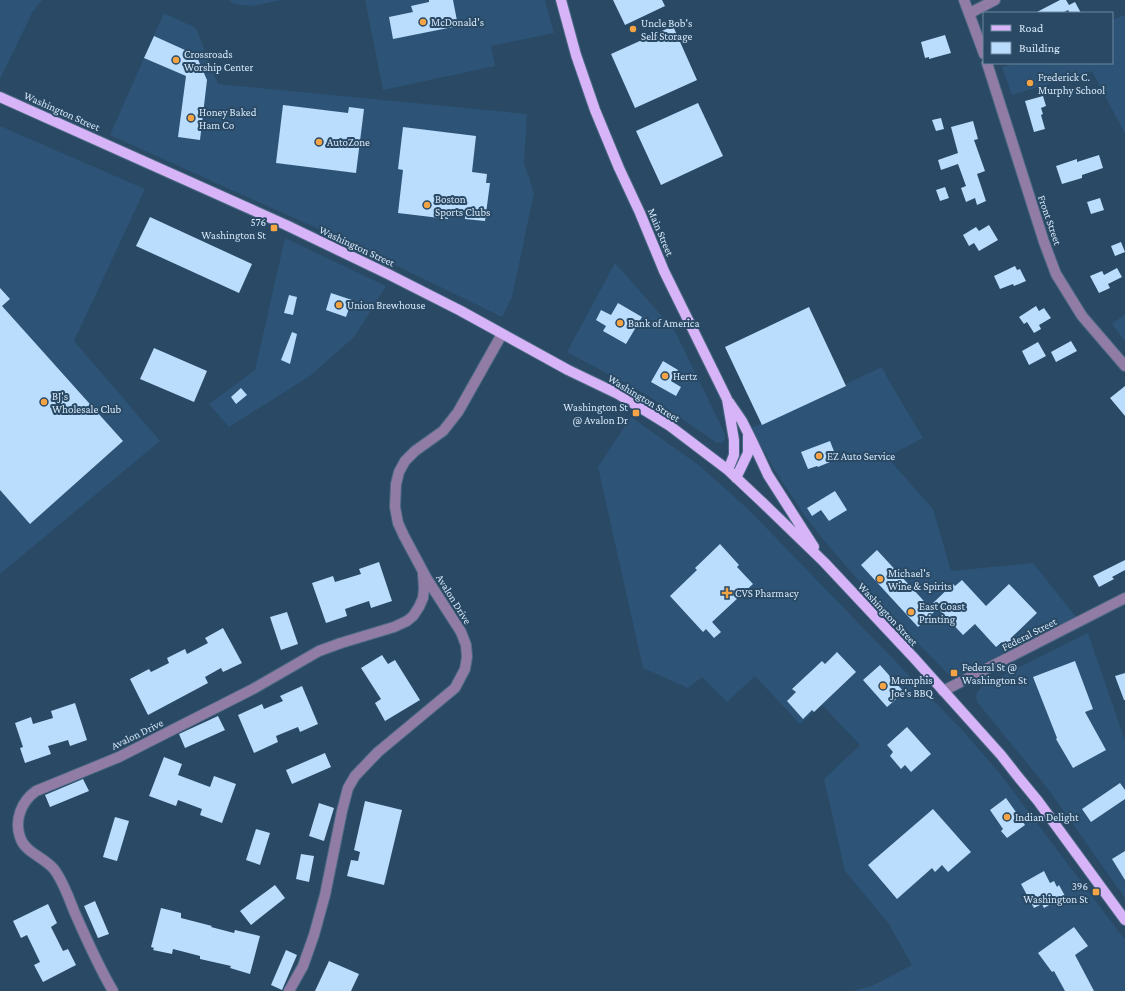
<svg xmlns="http://www.w3.org/2000/svg" width="1125" height="991" font-family="'Crimson Pro',serif">
<style>
.built{fill:#2d5476}
.building{fill:#badcfd}
.lines{fill:none;stroke-linecap:round;stroke-linejoin:round}
.minor-casing{stroke:#4b6982;stroke-width:12}
.major-casing{stroke:#4b6982;stroke-width:12}
.minor{stroke:#917ca5;stroke-width:10}
.major{stroke:#d6b4f7;stroke-width:10}
.poi-dot{fill:#f4a444;stroke:#294965;stroke-width:1.5}
.labels{text-anchor:middle;dominant-baseline:central;stroke-width:4;stroke-linejoin:round;paint-order:stroke}
.poi-label{font-size:11px;fill:#d5e7f8;stroke:#294965;text-anchor:start}
.street-label{font-size:11px;fill:#d5e7f8;stroke:#294965}
</style>
<rect width="100%" height="100%" fill="#294965"/>
<!-- built -->
<path class="built" d="M0,0h42l-10,13 -32,66z
M228,0h53l-28,6 -19,-2z
M365,0h180l9,33 -63,13 4,20 -112,24z
M164,13l32,15 22,56 309,30 -3,49 10,30 -22,104 -10,20 -146,-71 -246,-111z
M1125,15v119l-33,-63 -80,24 -10,-28 14,-4h96v-43z
M0,126l145,63 -71,152 86,100 -160,133z
M285,238l101,48 -31,50 -45,40 -81,51 -20,-23 46,-34z
M615,263l60,68 50,103v4l-2,4 -6,1 -70,-48 -80,-43z
M1125,314v25l-1,1 -12,-16z
M882,367l7,14 34,57 -36,19 46,52 18,62 82,-8 43,54 -120,60 -6,-1 -70,-71 -54,-62 -21,-27 -18,-27 -13,-20 -23,-41z
M631,417l69,49 49,44 216,223 36,42 124,165v51h-273l20,-5 40,-21 -23,-41 -44,-53 -21,-92 36,-34 -38,-40 -22,19 -45,-48 -28,26 -25,-25 -14,11 -45,-20 -45,-201z
M1088,633l37,108v157l-77,-109 -70,-86 -2,-5 1,-6 6,-7z"/>
<!-- building -->
<path class="building" d="M429,0h24l5,26 -65,13 -4,-22 24,-5 -2,-6 18,-4z
M613,0h49l3,6 -40,19z
M1060,0h6l3,5 6,-3 6,11h-11l-2,-3 -6,3h-27z
M673,26l24,54 -62,28 -24,-54z
M945,35l6,18 -22,6v-2l-4,1 -4,-16z
M154,36l42,19 11,25 -7,60 -22,-3 8,-61 -42,-18z
M1043,96l3,10 -5,2 2,6 -2,1 4,14 -11,3 -9,-31z
M698,103l25,53 -62,29 -25,-54z
M283,105l65,8 1,-6 15,2 -8,64 -80,-10z
M941,118l3,11 -8,2 -4,-11z
M973,121l5,18 -4,1 11,31 -8,3 9,27 -9,4 -2,-7 -9,4 -5,-14 5,-2 -8,-22 -17,6 -3,-10 20,-7 -7,-26z
M403,127l73,9 -4,36 15,2 -1,9h4l-5,38 -20,-2v-4l-16,-2 -1,6 -50,-6 5,-43 -5,-1z
M1099,155l4,13 -21,7v3l-20,6 -6,-18 21,-7v3z
M945,187l4,11 -9,3 -4,-11z
M1100,198l4,12 -13,4 -4,-12z
M150,217l102,47 -13,29 -103,-47z
M989,225l9,15 -19,11 -5,-8 -5,3 -6,-11 13,-8 3,4z
M1121,242l4,10 -10,4 -4,-10z
M1015,266l2,4 3,-1 6,12 -12,5 -1,-2 -13,5 -6,-13z
M1117,268l5,9 -14,7 2,4 -11,5 -9,-17 12,-5 2,4z
M0,288l10,11 -8,7 121,135 -93,83 -30,-34z
M331,293l21,7 -6,17 -20,-7z
M289,295l8,2 -4,18 -9,-2z
M618,303l24,14 -16,27 -23,-13 3,-5 -10,-6 5,-10 10,5z
M1036,306l3,5 5,-3 7,10 -12,7 2,4 -7,4 -7,-11 -3,2 -5,-7z
M809,307l37,79 -84,39 -37,-78z
M292,332l5,2 -7,30 -9,-4z
M1071,341l6,10 -21,11 -5,-10z
M1038,342l8,14 -17,9 -7,-14z
M154,348l53,23 -13,31 -54,-23z
M663,361l15,9 -7,11 10,6 -5,9 -25,-14z
M1125,386v30l-15,-18z
M241,388l6,7 -11,9 -5,-7z
M830,441l7,18 -19,8 -1,-1 -9,3 -7,-17z
M835,491l12,19 -18,11 -8,-11 -9,6 -5,-8z
M720,544l19,21 -2,2 16,17 -41,38 9,10 -7,6 -8,-9 -3,3 -33,-36 27,-26 -2,-2z
M877,550l57,62 -16,15 -57,-62z
M1125,560v10l-13,7 2,2 -15,8 -6,-11z
M379,562l13,39 -21,7 -2,-7 -24,8 2,7 -21,7 -14,-40 21,-7 2,6 26,-8 -2,-5z
M962,580l24,26 23,-22 28,29 -24,23 1,2 -9,8 -3,-4 -6,5 -21,-23 -12,11 -30,-32 20,-19 2,2z
M287,612l11,32 -17,6 -11,-33z
M223,628l19,35 -19,9 -2,-4 -16,9 3,6 -60,32 -18,-36 19,-10 2,3 18,-9 -2,-5 18,-9 2,5 21,-11 -3,-5z
M837,652l19,20 -42,40 -2,-2 -9,9 -16,-18 9,-9 -4,-3 30,-28 3,3z
M382,655l6,9 7,-4 25,40 -35,21 -10,-18 6,-4 -20,-31z
M1075,661l18,48 -8,3 21,38 -33,18 -17,-29 1,-1 -24,-61z
M880,665l24,27 -17,15 -24,-27z
M1125,673v27h-1l-9,-24z
M302,686l16,38 -18,8 -2,-5 -22,9 2,6 -24,11 -16,-38 24,-11 2,5 19,-8 -3,-5z
M75,703l12,37 -17,6 -2,-6 -20,6 3,8 -26,9 -5,-15 3,-1 -8,-24 16,-6 2,7 20,-6 -2,-7z
M218,716l7,14 -40,18 -6,-14z
M907,727l24,27 -20,18 -6,-7 -4,4 -11,-13 3,-4 -6,-7z
M325,753l6,14 -39,17 -6,-14z
M164,757l18,7 -4,11 32,12 4,-11 22,8 -14,39 -22,-8 2,-6 -24,-9 -2,6 -27,-10z
M83,779l6,12 -39,16 -5,-12z
M1120,783l5,7v9l-34,23 -9,-13z
M1006,798l19,27 -18,13 -6,-7 2,-2 -13,-19z
M365,801l37,9 -18,75 -37,-9 4,-16 7,1 2,-9 -6,-2z
M319,803l15,5 -10,33 -15,-5z
M933,809l38,43 -23,20 -6,-7 -7,7 -3,-4 -35,31 -29,-34z
M115,817l14,4 -12,40 -14,-4z
M256,829l14,4 -10,32 -14,-5z
M1125,851v29l-13,-21z
M301,854l13,2 -5,26 -13,-3z
M1044,871l6,12 4,-2 3,6 2,-2 6,11 -21,12 -2,-4 -8,4 -13,-24z
M275,885l10,13 -34,27 -11,-14z
M95,901l14,33 -11,4 -14,-32z
M48,904l9,19 -6,4 12,24 5,-2 8,16 -33,17 -9,-17 6,-3 -13,-27 -6,3 -8,-17z
M161,908l20,5v5l31,8 -1,1 23,6 1,-3 25,6 -10,38 -20,-6 1,-2 -31,-7v-3l-27,-7 -1,5 -19,-4 1,-2 -3,-1z
M1074,927l14,19 -13,9 19,36h-29l-11,-20 -2,1 -14,-19z
M286,950l11,5 -15,35 -11,-5z
M329,961l30,13 -8,17h-36z"/>
<g class="lines">
<defs>
<path id="minor" d="M964,0l20,54
M970,13l25,-13
M987,63l57,179 12,32 26,42 43,50
M943,691l182,-93
M113,991c-15,-25 -27,-53 -39,-80 -5,-13 -10,-27 -18,-39 -8,-14 -31,-18 -36,-35 -6,-18 2,-36 16,-46l83,-34 134,-68 66,-38 22,-8 53,-16 13,-6 6,-5 6,-9 4,-9 1,-9 -1,-15
M289,991l14,-25 11,-31 11,-40 17,-84 6,-23 7,-12 23,-24 77,-64 10,-19 2,-12 -1,-12 -5,-13 -34,-53 -23,-43 -6,-13 -3,-16 1,-23 3,-12 6,-11 10,-10 28,-20 15,-19 44,-78"/>
<path id="major" d="M561,0l15,55 19,55 24,58 21,45 24,58 63,128 7,41v15l-6,15
M0,97l286,128 102,49 73,37 107,59 50,24 52,32 58,44 34,32 62,60 90,96 87,97 18,23 19,23 87,119
M729,402l13,19 11,22 15,32 46,72
M736,478l12,-25v-17"/>
</defs>
<!-- minor casing -->
<use href="#minor" class="minor-casing"/>
<!-- major casing -->
<use href="#major" class="major-casing"/>
<!-- minor -->
<use href="#minor" class="minor"/>
<!-- major -->
<use href="#major" class="major"/>
</g>
<!-- markers -->
<g class="poi-dot">
<circle cx="423" cy="22" r="4"/>
<circle cx="633" cy="29" r="4"/>
<circle cx="176" cy="60" r="4"/>
<circle cx="1030" cy="83" r="4"/>
<circle cx="191" cy="118" r="4"/>
<circle cx="319" cy="142" r="4"/>
<circle cx="427" cy="205" r="4"/>
<rect x="270" y="224" width="8" height="8" rx="2"/>
<circle cx="339" cy="305" r="4"/>
<circle cx="620" cy="323" r="4"/>
<circle cx="665" cy="376" r="4"/>
<circle cx="44" cy="402" r="4"/>
<rect x="632" y="409" width="8" height="8" rx="2"/>
<circle cx="819" cy="456" r="4"/>
<circle cx="880" cy="579" r="4"/>
<path d="M725 587h4v4h4v4h-4v4h-4v-4h-4v-4h4z"/>
<circle cx="911" cy="612" r="4"/>
<rect x="950" y="669" width="8" height="8" rx="2"/>
<circle cx="883" cy="686" r="4"/>
<circle cx="1007" cy="817" r="4"/>
<rect x="1092" y="888" width="8" height="8" rx="2"/>
</g>
<g class="labels">
<!-- poi labels -->
<g class="poi-label">
<text x="431" y="22">McDonald's</text>
<text x="641" y="23">Uncle Bob's<tspan x="641" dy="13">Self Storage</tspan></text>
<text x="184" y="54">Crossroads<tspan x="184" dy="13">Worship Center</tspan></text>
<text x="1038" y="77">Frederick C.<tspan x="1038" dy="13">Murphy School</tspan></text>
<text x="199" y="112">Honey Baked<tspan x="199" dy="13">Ham Co</tspan></text>
<text x="327" y="142">AutoZone</text>
<text x="435" y="199">Boston<tspan x="435" dy="13">Sports Clubs</tspan></text>
<text x="266" y="222" text-anchor="end">576<tspan x="266" dy="13">Washington St</tspan></text>
<text x="347" y="305">Union Brewhouse</text>
<text x="628" y="323">Bank of America</text>
<text x="673" y="376">Hertz</text>
<text x="52" y="396">BJ's<tspan x="52" dy="13">Wholesale Club</tspan></text>
<text x="628" y="407" text-anchor="end">Washington St<tspan x="628" dy="13">@ Avalon Dr</tspan></text>
<text x="827" y="456">EZ Auto Service</text>
<text x="888" y="573">Michael's<tspan x="888" dy="13">Wine &amp; Spirits</tspan></text>
<text x="735" y="593">CVS Pharmacy</text>
<text x="919" y="606">East Coast<tspan x="919" dy="13">Printing</tspan></text>
<text x="962" y="667">Federal St @<tspan x="962" dy="13">Washington St</tspan></text>
<text x="891" y="680">Memphis<tspan x="891" dy="13">Joe's BBQ</tspan></text>
<text x="1015" y="817">Indian Delight</text>
<text x="1088" y="886" text-anchor="end">396<tspan x="1088" dy="13">Washington St</tspan></text>
</g>
<!-- street labels -->
<g class="street-label">
<text transform="translate(62 111) rotate(24)">Washington Street</text>
<text transform="translate(1050 220) rotate(71)">Front Street</text>
<text transform="translate(661 232) rotate(67)">Main Street</text>
<text transform="translate(357 246) rotate(25)">Washington Street</text>
<text transform="translate(644 398) rotate(31)">Washington Street</text>
<text transform="translate(454 599) rotate(58)">Avalon Drive</text>
<text transform="translate(888 614) rotate(47)">Washington Street</text>
<text transform="translate(1029 634) rotate(-27)">Federal Street</text>
<text transform="translate(137 734) rotate(-26)">Avalon Drive</text>
</g>
</g>
<!-- legend -->
<rect x="983" y="12" width="130" height="52" fill="#294965" stroke="#6e88a0"/>
<rect x="991" y="25" width="20" height="6" fill="#d6b4f7" stroke="#6e88a0"/>
<text x="1019" y="32" font-size="12" fill="#d5e7f8">Road</text>
<rect x="991" y="42" width="20" height="12" fill="#badcfd" stroke="#6e88a0"/>
<text x="1019" y="52" font-size="12" fill="#d5e7f8">Building</text>
</svg>
